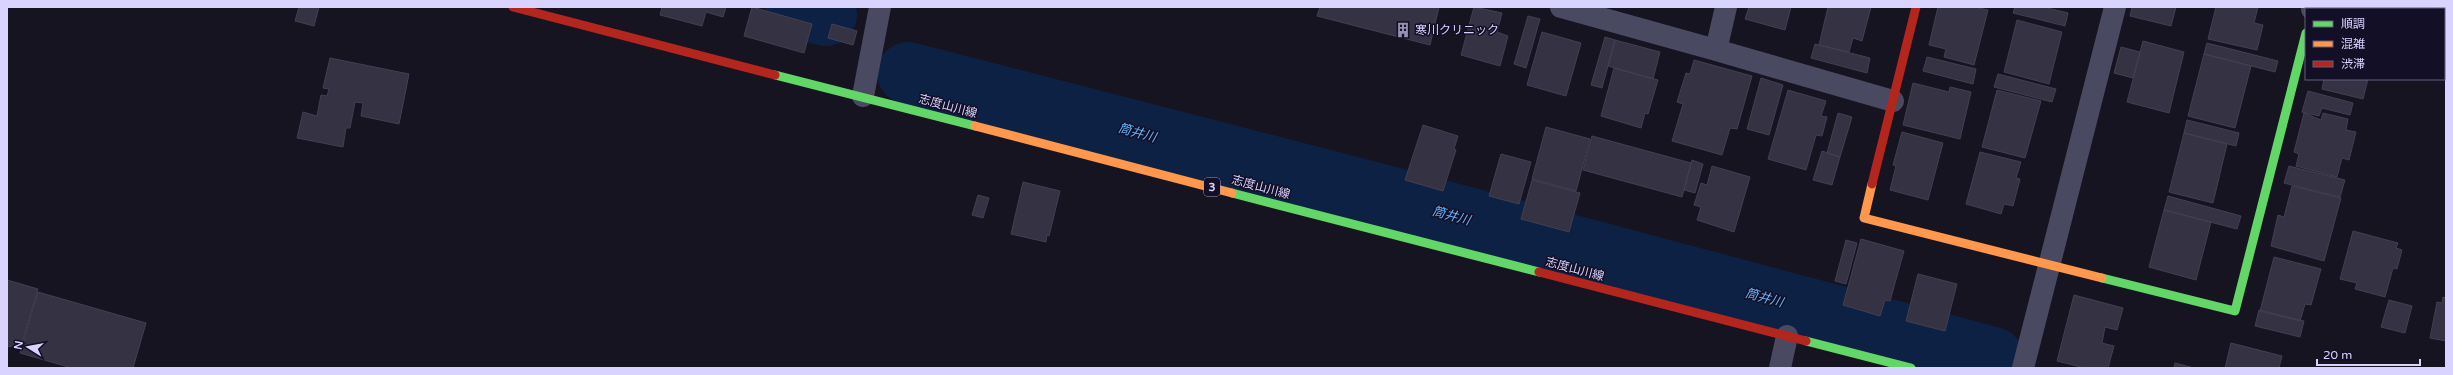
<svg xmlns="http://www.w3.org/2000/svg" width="2453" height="375" font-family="'Varela Round','Noto Sans JP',sans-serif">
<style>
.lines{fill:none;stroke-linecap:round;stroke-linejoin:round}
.river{stroke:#0d2144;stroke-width:62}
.building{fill:#343243;stroke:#433f54}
.street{stroke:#4a4962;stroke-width:22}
.fast{stroke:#63d668;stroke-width:9}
.slow{stroke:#ff974d;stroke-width:9}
.jam{stroke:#b3261e;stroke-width:9}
.labels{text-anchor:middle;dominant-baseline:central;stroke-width:3;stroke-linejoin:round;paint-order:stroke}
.shield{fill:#130f26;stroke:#9e99be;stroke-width:1}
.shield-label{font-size:11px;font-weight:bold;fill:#d9d4ff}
.poi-label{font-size:12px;fill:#d9d4ff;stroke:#130f26;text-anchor:start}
.street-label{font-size:12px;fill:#d9d4ff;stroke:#130f26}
.water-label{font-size:13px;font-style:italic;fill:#62b6ff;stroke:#130f26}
</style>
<rect width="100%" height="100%" fill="#161421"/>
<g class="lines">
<!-- river -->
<path class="river" d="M796,7l30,8
M908,73l473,122 612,163"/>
</g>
<!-- building -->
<path class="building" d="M299,7h20l-5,19 -19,-5z
M662,7h64l-3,10 -17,-5 -4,14 -42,-11z
M752,7l60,17 -8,29 -60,-17z
M1320,7h119l-9,38 -113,-29z
M1474,7l28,6 -5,19 11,4 -8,30 -39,-11z
M1749,7h42l-6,23 -40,-11z
M1828,7h43l-9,34 -9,-3 -4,14 -30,-7z
M1938,7h36l14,3 -14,55 -30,-8 2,-8 -17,-4z
M2015,7h28l25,6 -3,13 -52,-13z
M2132,7h44l-5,19 -41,-10z
M2216,7h42l-4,16 9,2 -6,25 -49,-11z
M2375,7h30v2z
M1528,16l12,3 -14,49 -12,-4z
M2017,20l45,12 -13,52 -45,-12z
M832,24l25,7 -4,14 -25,-7z
M1542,32l39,11 -15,53 -39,-11z
M1605,37l10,3 -13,48 -11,-3z
M1615,40l45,12 -7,27 -45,-13z
M2143,41l41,11 -15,61 -42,-11z
M2207,43l71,18 -3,11 -71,-18z
M1815,44l55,14 -3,15 -56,-15z
M2121,47l19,5 -7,26 -19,-5z
M2204,54l47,12 -16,62 -47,-12z
M1927,57l49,12 -3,15 -50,-13z
M330,58l79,16 -10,50 -38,-8 2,-13 -8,-1 -5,26h-4l-3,19 -46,-9 6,-26 14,4 4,-21 6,1 2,-7 -6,-1z
M1694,60l58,16 -15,53 -7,-1 -8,27 -50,-14 11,-37 -6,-2 9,-29 4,1z
M1614,68l44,12 -10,34 -3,-1 -4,15 -40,-12z
M1998,74l58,15 -4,13 -58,-15z
M1761,78l22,7 -14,50 -22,-6z
M2324,79h44l-5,20 -41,-10z
M1913,83l36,9 1,-5 21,5 -11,47 -57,-14z
M1788,90l38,11 -5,15 6,1 -5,19 -6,-1 -10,35 -38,-11z
M1997,90l44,11 -16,57 -43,-11z
M2308,91l45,12 -3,12 -28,-7 -3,8 -17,-4z
M1838,113l14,4 -12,40 -13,-4z
M2304,113l17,7 2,-7 25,6 -2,11 10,2 -7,28 -7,-2 -5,19 -41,-11 3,-12 -5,-2z
M2187,120l52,13 -3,13 -52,-13z
M1423,125l35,11 -4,13 2,1 -13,41 -38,-11z
M1546,127l44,12 -14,52 -44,-12z
M1902,132l41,11 -15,57 -38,-10 6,-24 -3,-1z
M2184,133l43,11 -14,59 -44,-11z
M1592,136l99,27 -9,34 -99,-27z
M1822,151l18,6 -8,28 -19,-5z
M1980,152l41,10 -5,16 4,1 -7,27 -9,-2 -3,10 -35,-10z
M1501,154l30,8 -12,42 -30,-8z
M1692,160l11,4 -8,29 -11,-3z
M1712,166l38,11 -16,55 -37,-12 4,-13 -7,-2 7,-22 6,2z
M2289,166l56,14 -5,17 -56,-14z
M1532,180l48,13 -11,39 -48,-13z
M1023,182l37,9 -11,45 -2,-1 -1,7 -35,-8z
M2292,186l49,12 -17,63 -53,-15 7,-31 6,2z
M978,195l11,3 -6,20 -11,-3z
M2168,196l73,20 -4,13 -73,-19z
M2164,210l47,12 -15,58 -47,-13z
M2353,231l45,12 -2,5 6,2 -5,19 -4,-1 -8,29 -30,-8 2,-6 -17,-4z
M1861,239l43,12 -14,50 -5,-1 -5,16 -37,-11z
M1846,240l11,3 -11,41 -11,-3z
M2274,257l47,12 -10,36 -6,-1 -5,17 -40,-10z
M1918,274l39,10 -12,47 -39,-10z
M7,280l31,9 -18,60 -13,-3z
M38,292l108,31 -13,45h-61l-52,-15z
M2074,295l49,13 -6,22 -12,-3 -3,16 12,3 -6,22h-23l-28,-7z
M2443,297l3,1v43l-16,-3 7,-36 5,1z
M2389,300l23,6 -7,27 -24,-6z
M2259,310l45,11 -4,16 -45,-11z
M2231,343l51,13 -3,12h-54z
M2175,363l19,5h-20z"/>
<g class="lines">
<!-- street -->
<path class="street" d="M1561,7l155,43
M1726,7l-10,43 177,51
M2312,9l1,-2
M863,96l17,-89
M1780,368l7,-32
M2023,368l92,-361"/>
<!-- fast -->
<path class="fast" d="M775,75l200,51
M1232,193l307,79
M2102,278l133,33 71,-278
M1806,341l105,27"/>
<!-- slow -->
<path class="slow" d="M975,126l257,67
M1872,184l-8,34 238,60"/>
<!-- jam -->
<path class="jam" d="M513,7l262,68
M1872,184l44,-177
M1539,272l267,69"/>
</g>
<!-- icons -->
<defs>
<symbol id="building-bare" viewBox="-9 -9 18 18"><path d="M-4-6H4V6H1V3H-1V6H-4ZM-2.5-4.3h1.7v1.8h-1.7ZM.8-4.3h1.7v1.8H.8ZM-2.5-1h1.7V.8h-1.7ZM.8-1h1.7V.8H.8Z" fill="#9591b1" stroke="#130f26" stroke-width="2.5" paint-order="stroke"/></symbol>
</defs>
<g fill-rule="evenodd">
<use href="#building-bare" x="1392" y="19" width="22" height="22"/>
</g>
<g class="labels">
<!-- shield labels -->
<rect class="shield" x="1204" y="178" width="16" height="18" rx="3"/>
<g class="shield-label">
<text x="1212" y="187">3</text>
</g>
<!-- poi labels -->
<g class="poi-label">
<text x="1415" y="30">寒川クリニック</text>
</g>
<!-- street labels -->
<g class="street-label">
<text transform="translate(948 106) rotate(15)">志度山川線</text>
<text transform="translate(1261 187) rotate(15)">志度山川線</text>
<text transform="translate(1575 269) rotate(15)">志度山川線</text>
</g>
<!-- water labels -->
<g class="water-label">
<text transform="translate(1137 133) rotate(15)">筒井川</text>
<text transform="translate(1451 216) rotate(15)">筒井川</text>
<text transform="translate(1764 298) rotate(15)">筒井川</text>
</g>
</g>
<!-- border -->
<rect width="2453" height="375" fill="none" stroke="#d9d4ff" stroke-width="16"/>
<!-- legend -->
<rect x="2305" y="8" width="140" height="72" fill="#130f26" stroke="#625e7d"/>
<rect x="2313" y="21" width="20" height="6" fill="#63d668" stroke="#625e7d"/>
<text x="2341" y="28" font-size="12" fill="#d9d4ff">順調</text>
<rect x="2313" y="41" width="20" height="6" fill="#ff974d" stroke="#625e7d"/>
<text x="2341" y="48" font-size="12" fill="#d9d4ff">混雑</text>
<rect x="2313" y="61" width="20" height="6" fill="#b3261e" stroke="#625e7d"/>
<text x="2341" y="68" font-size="12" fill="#d9d4ff">渋滞</text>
<!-- north arrow -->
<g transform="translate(28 347) rotate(281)" stroke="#130f26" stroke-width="3" paint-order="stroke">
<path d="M0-3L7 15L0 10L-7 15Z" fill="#d9d4ff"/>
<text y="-6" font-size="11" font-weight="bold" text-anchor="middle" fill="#d9d4ff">N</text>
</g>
<!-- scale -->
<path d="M2317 359v6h103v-6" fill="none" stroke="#d9d4ff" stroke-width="2"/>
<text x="2323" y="359" font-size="12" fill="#d9d4ff" stroke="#130f26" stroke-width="3" paint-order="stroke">20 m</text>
</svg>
